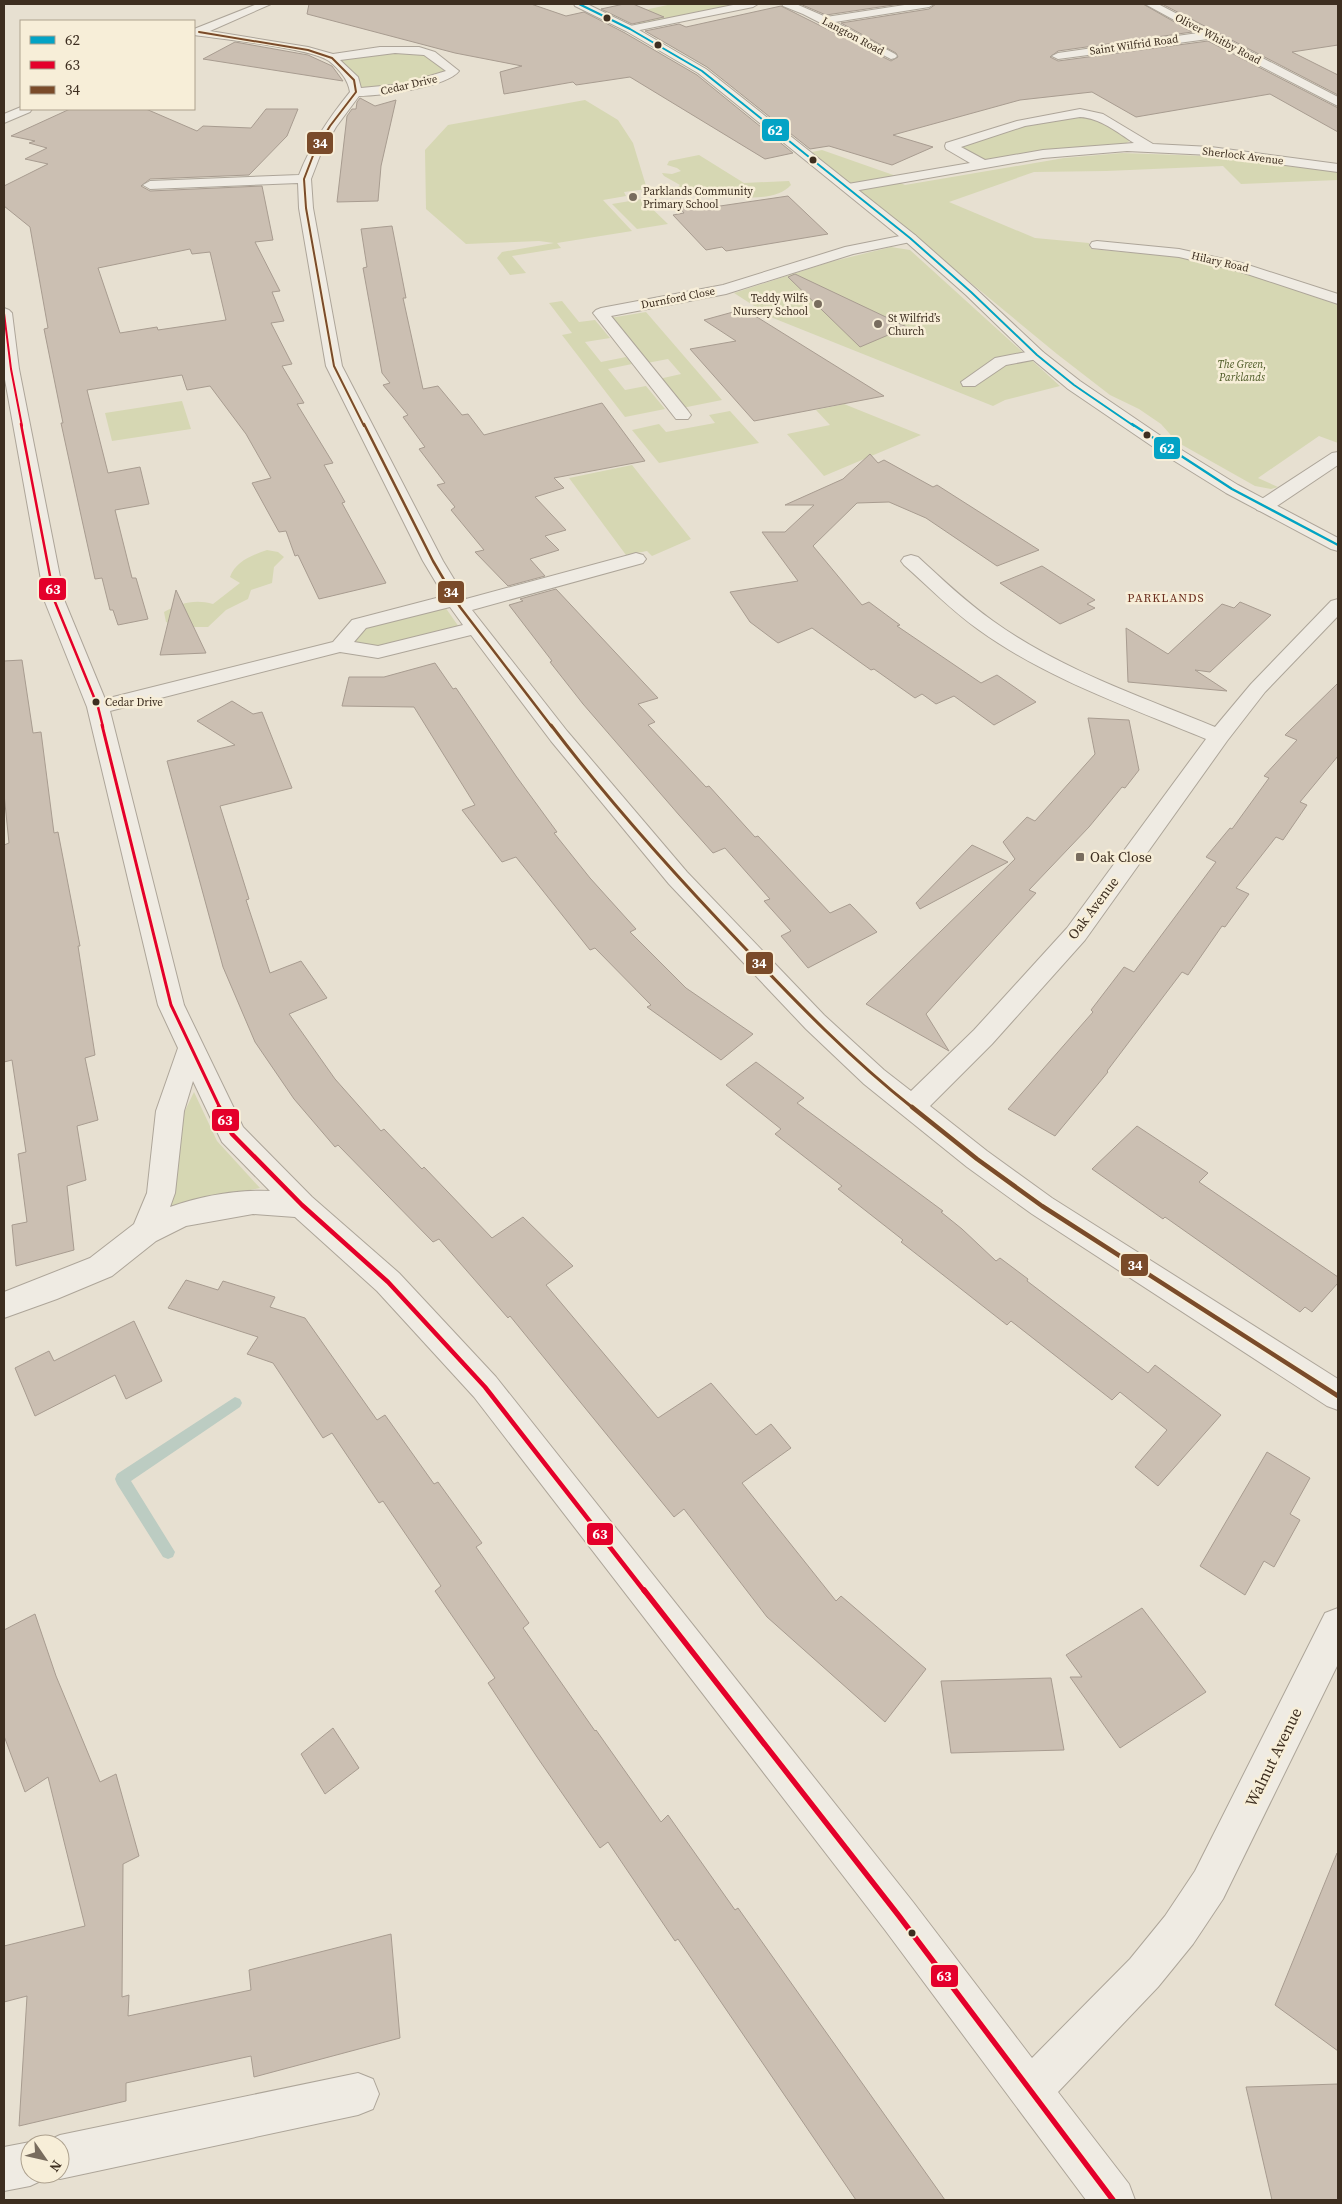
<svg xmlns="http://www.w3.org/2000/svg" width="1342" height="2204" font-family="'Source Serif 4',serif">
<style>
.green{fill:#d6d7b3}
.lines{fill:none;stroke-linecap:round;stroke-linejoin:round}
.stream{fill:#bcccc2;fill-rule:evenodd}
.building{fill:#cbbfb2;stroke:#a89c90;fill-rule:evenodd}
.minor-casing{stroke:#ada599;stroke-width:2}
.tertiary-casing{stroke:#ada599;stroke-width:2}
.minor{fill:#efebe3;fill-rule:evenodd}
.tertiary{fill:#efebe3;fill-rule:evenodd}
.bus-1-far1-casing{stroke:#f7eed8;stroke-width:4}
.bus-1-casing{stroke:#f7eed8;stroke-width:5}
.bus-2-far4-casing{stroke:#f7eed8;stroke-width:4}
.bus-2-far3-casing{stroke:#f7eed8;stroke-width:5}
.bus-2-far2-casing{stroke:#f7eed8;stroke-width:6}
.bus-2-far1-casing{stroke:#f7eed8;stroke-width:8}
.bus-2-casing{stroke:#f7eed8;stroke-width:9}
.bus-3-far3-casing{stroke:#f7eed8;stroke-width:4}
.bus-3-far2-casing{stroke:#f7eed8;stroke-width:5}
.bus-3-far1-casing{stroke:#f7eed8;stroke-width:6}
.bus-3-casing{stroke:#f7eed8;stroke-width:8}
.bus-1-far1{stroke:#03a3c5;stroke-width:2}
.bus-1{stroke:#03a3c5;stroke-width:2.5}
.bus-2-far4{stroke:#e4002b;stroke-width:2}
.bus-2-far3{stroke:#e4002b;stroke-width:2.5}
.bus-2-far2{stroke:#e4002b;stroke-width:3}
.bus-2-far1{stroke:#e4002b;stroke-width:4.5}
.bus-2{stroke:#e4002b;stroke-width:5.5}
.bus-3-far3{stroke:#7a4b2a;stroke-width:2}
.bus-3-far2{stroke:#7a4b2a;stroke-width:2.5}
.bus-3-far1{stroke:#7a4b2a;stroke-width:3}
.bus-3{stroke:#7a4b2a;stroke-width:4.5}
.bus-dot{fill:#3d2e20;stroke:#f7eed8;stroke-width:2}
.poi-dot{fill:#786c5e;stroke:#f7eed8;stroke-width:2}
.labels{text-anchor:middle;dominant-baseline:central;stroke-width:5;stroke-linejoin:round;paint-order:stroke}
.far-street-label{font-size:11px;fill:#3d2e20;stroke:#f7eed8}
.far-poi-label{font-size:11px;fill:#3d2e20;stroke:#f7eed8;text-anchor:start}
.far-park-label{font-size:11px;font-style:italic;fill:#4d5a26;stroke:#f7eed8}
.far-bus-label{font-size:11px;fill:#3d2e20;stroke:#f7eed8;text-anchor:start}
.far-neighbourhood-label{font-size:12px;letter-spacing:1px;fill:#6b2e1e;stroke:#f7eed8}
.poi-label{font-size:14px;fill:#3d2e20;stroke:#f7eed8;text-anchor:start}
.street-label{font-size:14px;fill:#3d2e20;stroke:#f7eed8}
.near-street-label{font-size:16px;fill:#3d2e20;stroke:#f7eed8}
.line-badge{stroke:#f7eed8;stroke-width:2}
.badge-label{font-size:14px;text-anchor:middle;font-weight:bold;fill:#fff}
</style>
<rect width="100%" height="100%" fill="#e7e0d1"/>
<!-- green -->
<path class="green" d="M672,4h70l-102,21 -18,-10z
M414,52l11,2 25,17 -59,18 -31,1 -12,-22 -10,-10z
M585,100l33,20 15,23 14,46 -23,3 2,4 -23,4 29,31 -75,12 4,5 -49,8 14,17 -16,2 -13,-17 5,-6 52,-9 -15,-2 -73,3 -40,-35 -1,-59 23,-25z
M1075,116l19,2 37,22 -6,4 -56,4 -82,12 -11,-2 -14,-12 53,-18z
M822,150l77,27 -7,2 13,6 159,-27 58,-5 84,3 132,16v8l-97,4 -18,-18 -117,5 -72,1 -85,30 86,36 54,5 2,6 88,8 59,13 100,35v138l-19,-7 -61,42 20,9 -7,2 -16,-3 -78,-44 -16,-18 -22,-15 -29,-14 -53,-41 -245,-202z
M699,155l45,28 45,-2 2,4c-18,19 -55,11 -78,9 -13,0 -27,2 -38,-4l5,-5 -16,-9 -2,-3 10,1 9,-3 -4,-3 -10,-3 2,-4z
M642,199l26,25 -31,5 -25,-25z
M891,247l19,3 150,136 -55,14 -12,6 -220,-88 -39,-25 96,-31z
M562,301l17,21 16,-2 15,18 -25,4 16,20 25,-5 6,7 -24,5 17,21 21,-4 19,23 -40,8 -63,-82 10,-2 -23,-30z
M646,312l76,88 -40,8 -23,-29 22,-5 -13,-15 -21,4 -37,-45z
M182,401l9,28 -79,12 -7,-28z
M844,404l77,31 -97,41 -37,-42 43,-9 -14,-15z
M730,411l29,32 -100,20 -27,-33 27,-6 7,8 49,-9 -6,-8z
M632,465l59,74 -39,17 -5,-5 -21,4 -57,-77z
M267,550l11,2 6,5 -10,10 -2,16 -21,7 -3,9 -22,11 -18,17h-27l-15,-5 -2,-10c16,-9 31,-13 49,-8l27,-21 -10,-6c5,-15 22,-22 37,-27z
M445,607l14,20 -81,20 -27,-4 15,-16z
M194,1092l23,49 43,47 -93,20 13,-87z"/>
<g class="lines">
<!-- stream -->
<path class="stream" d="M235,1397l5,2 2,4 -2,4 -109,74 44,71 -2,5 -5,2 -5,-2 -46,-73 -2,-5 2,-5z"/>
</g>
<!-- building -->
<path class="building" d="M309,4h222l35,12 18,-4 41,21 72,42 96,78 -28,6 -135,-82 -54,8 -3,-3 -69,12 -4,-22 22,-6 -67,-13 -148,-39z
M624,4h9l31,13 -32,7 -31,-15z
M800,4h100l-74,11z
M936,4h207l49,28 -134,19 -8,6 8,4 150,-20 130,67v24l-68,-38 -134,23 -44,-25 -72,8 -127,35 40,12 -41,18 -63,-19 -19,3 -103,-82 -62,-36 34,-7 7,3 95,-21 110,55 7,-4 -2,-4 -55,-30 88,-14z
M1162,4h176v41l-46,7 46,23v20z
M235,42l73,13 24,11 11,15 -140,-22z
M360,98l15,8 21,-6 -15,66 -3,35 -41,1 10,-86 5,-7h4l1,-7z
M70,109h76l51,22 6,-5 48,2 15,-19h32l-11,27 -38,39 -99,4 -9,7 9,5 112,-5 11,54 -18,2 25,49 -8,1 12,29 -13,2 21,41 -10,2 22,37 -7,1 36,59 -9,2 21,37 -3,1 44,80 -67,16 -21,-44 -3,1 -9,-25 -7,1 -27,-49 19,-5 -25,-44 -36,-48 -23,4 -5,-15 -95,15 21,83 32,-6 9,37 -34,6 17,68h4l12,41 -30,6 -5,-15h-3l-8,-32 -7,1 -13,-59 -21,-97h2l-19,-94 4,-1 -18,-101 -26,-21v-20l44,-22 -23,-5 22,-11 -18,-5 6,-2 -24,-5zM190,249l2,5 18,-2 16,68 -68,10 -1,-3 -37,6 -22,-65z
M788,196l40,38 -102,17 -4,-4 -16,3 -33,-35 11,-2 -4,-5 37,-5 3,3z
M392,226l14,72h-3l20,91 15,-3 24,29 6,-1 16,21 118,-32 43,58 -91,17 10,10 -29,9 31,33 -21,6 14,14 -29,9 15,17 -37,10 -33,-34 9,-2 -33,-40 4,-3 -18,-22 8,-2 -26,-34 6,-2 -22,-30 5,-2 -25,-30 7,-2 -8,-10 -19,-105 4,-1 -6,-38z
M795,274l112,53 -47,20 -72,-70z
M744,309l140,87 -130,25 -64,-72 46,-8 -32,-21z
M870,454l8,9 6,-3 49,27 4,-2 102,65 -42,16 -71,-48 -37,-16 -32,1 -44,43 49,59 7,-3 31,23 -3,1 84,57 16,-8 39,27 -42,23 -40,-29 -18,8 -14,-10 -7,4 -41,-29 -3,1 -59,-42 -34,15 -28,-21 -20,-30 68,-11 -36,-49h23l29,-27h-29l58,-26z
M1042,566l53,34 -8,4 8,4 -35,16 -60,-41z
M556,589l102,109 -20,6 17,18 -7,3 58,62 3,-1 46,51 3,-1 72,77 20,-9 27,28 -69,36 -27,-32 10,-5 -27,-30 6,-2 -45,-51 -12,5 -34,-38 -96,-111 -33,-42 2,-1 -43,-56 14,-4 -3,-2z
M176,590l30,63 -46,2z
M1240,602l31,13 -61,57 -15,-2 32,21 -99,-9 -2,-54 42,26 54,-50 12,4z
M22,660l11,73 8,-1 13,101 4,-1 22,114h-2l17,109 -10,3 13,62 -21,6 9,54 -19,6 7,64 -58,16 -4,-41 15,-3 -9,-68 8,-2 -14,-92 -8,2v-217l5,-2 -5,-49v-133z
M435,663l18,26 3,-1 60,88 41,56 -3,1 36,45 46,51 -6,3 56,56 67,46 -32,26 -74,-53 4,-2 -56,-57 -5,2 -74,-93 -14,5 -40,-52 13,-5 -61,-98 -72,-1 7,-29h35z
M1338,683v73l-38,46 7,3 -24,35 -7,-3 -40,51 13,6 -24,33 -3,-1 -34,49 -6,-3 -75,99 1,1 -53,64 -47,-27 85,-97 -2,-2 33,-43 10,5 82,-110 -10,-5 24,-29 2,1 37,-51 -5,-2 33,-36 -12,-5z
M232,701l21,13 9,-2 30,76 -72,18 29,93 -3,1 24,73 31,-12 26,37 -38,16 46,65 46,52 3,-2 38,40 2,-2 68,71 31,-21 50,49 -27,19 112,133 53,-35 45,52 15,-11 20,24 -49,35 94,118 5,-5 85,73 -41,53 -118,-105 -83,-108 -10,8 -164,-201 -2,2 -69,-79 -6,3 -95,-97 -3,2 -41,-48 -39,-57 -32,-75 -56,-206 68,-16 -38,-24z
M1088,718l41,2 10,50 -14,18 -3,-1 -33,40 -60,63 7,3 -110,121 23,37 -83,-47 149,-145 -12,-17 24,-25 8,4 60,-67z
M972,845l36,17 -88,47 -4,-6z
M756,1062l48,36 -7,5 146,108 -2,1 21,17 34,32 4,-3 28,21 -1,2 121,92 7,-8 66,50 -63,71 -23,-19 32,-37 -47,-38 -8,8 -101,-79 -4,4 -106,-83 2,-2 -65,-51 4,-3 -67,-52 6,-5 -55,-44z
M1137,1126l71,47 -9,9 139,95v6l-26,29 -7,-5 -5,5 -135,-95 -2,2 -71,-50z
M186,1280l32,10 5,-9 52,16 -5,10 35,11 72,102 8,-5 49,69 4,-2 44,61 -6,4 53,76 -6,5 72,103 1,-1 65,92 7,-7 67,95 3,-2 207,292h-89l-178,-261 -3,2 -67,-99 -8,6 -63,-91 -49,-74 7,-5 -60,-87 6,-5 -58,-85 -4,2 -47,-70 -9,5 -50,-75 -26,-9 11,-17 -90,-29z
M134,1321l28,60 -36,18 -11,-24 -80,41 -20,-48 34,-17 5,10z
M1267,1452l43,26 -20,36 10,6 -26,47 -10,-6 -19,34 -45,-29z
M1142,1608l64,84 -86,56 -50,-71h12l-16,-22z
M35,1614l21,62 44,106 16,-8 23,82 -16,8 -1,133 7,-2 -1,21 123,-26 -2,-20 142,-36 9,104 -146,39 -3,-21 -125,27v18l-107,25 8,-130 -23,6v-56l81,-20 -37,-149 -23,15 -21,-56v-106z
M1051,1678l13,72 -113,3 -10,-72z
M333,1728l26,40 -34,26 -24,-40z
M1337,1853l1,1v197l-63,-46z
M1338,2084v116h-66l-26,-113z"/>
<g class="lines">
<defs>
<path id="minor" d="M257,4h14l-61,27 98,16 25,7 47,-7h39l16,5 24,19c-12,16 -79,25 -100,25l-23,31 -15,26 -10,26 2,29 29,158 101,195 23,38 163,-44 7,-2 7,2 3,4 -3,4 -171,47 95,121 120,141 137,143 60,55 27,21 63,-61 93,-102 139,-189c-77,-32 -159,-60 -227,-109 -27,-19 -50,-43 -75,-65l-3,-4 3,-4 7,-2 7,2c24,22 48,45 75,64 66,48 147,75 222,106l36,-43 80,-83 7,-2v17l-73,76 -38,49 -142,199 -93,104 -62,62 57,45 65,47 286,181v31l-11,-4 -295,-192 -65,-47 -103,-83 -58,-55 -137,-145 -118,-143 -80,-106 -93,23 -38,-6 -230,59 74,294 59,122 69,70 87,76 97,104 417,525 119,156 98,-99 35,-43 30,-45 130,-258 13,-5v56l-115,235 -30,45 -35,43 -100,105 71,92 6,16h-49l-201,-270 -411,-533 -97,-106 -82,-74 -42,-3 -67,12 -30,15 -44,35 -55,23 -53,19v-26l86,-34 44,-34 13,-31 9,-82 22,-63 -20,-43 -71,-298 -42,-105 -41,-228v-66l5,2 3,3 7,56 46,233 40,97 228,-57 19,-22 92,-24 -21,-35 -97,-195 -27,-158 -1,-25 -148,6 -7,-4 7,-4 149,-6c12,-31 30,-57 51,-83 -2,-13 -11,-23 -21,-31 -18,-13 -108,-22 -135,-26v-6zM395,53l29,2 22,16 -43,13 -42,4 -3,-11 -18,-17zM450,607l13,18 -85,21 -24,-4 12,-14zM193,1081l29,61 48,49c-30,-2 -71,5 -100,16l5,-14 9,-82z
M738,4h20l-5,3 -123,25 -6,-3 6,-3z
M782,4h14l30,13 85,-13h23l-5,3 -94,15 60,32 2,2 -2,2 -4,1 -88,-45 -20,-8z
M1145,4h13l180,93v9l-130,-67 -150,20 -6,-3 6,-3 140,-20z
M21,107v2h11l-2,3 -26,11v-9z
M1080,109l23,5 50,30 58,3 127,17v8l-127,-17 -84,-4 -84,7 -195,34 -7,-4 7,-4 122,-21 -24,-14 -1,-3 1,-3 71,-22zM1080,117c20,1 37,15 54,26l-91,7 -58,10 -24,-13 64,-21z
M910,234l5,1 2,3 -2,3 -62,13 -127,40 -115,22 77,95 3,4 -3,4h-12l-83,-106 3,-3 5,-2 122,-23 122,-38z
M1097,241l82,8 63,14 96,31v10l-100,-33 -59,-14 -87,-9 -2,-3 2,-3z
M1037,350l6,2 2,3 -2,3 -37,7 -31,21h-12l-2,-4 34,-24z
M1338,452v13l-67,45 -7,2 -7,-2 -2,-4 2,-4 75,-49z
M358,2073l15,6 6,15 -6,15 -15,6 -298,64 -12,-5h12v-30h-16l1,-2 15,-7z
M30,2142l4,2h-4v30h18l-3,5 -15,7 -26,5v-44z"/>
<path id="tertiary" d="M574,4h13l47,23 72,42 209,166 61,54 67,63 37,29 100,68 58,36 100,53v13l-7,-2 -105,-56 -58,-36 -100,-68 -37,-31 -65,-63 -61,-54 -207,-168 -72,-42 -51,-25z"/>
</defs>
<!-- minor casing -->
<use href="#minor" class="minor-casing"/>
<!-- tertiary casing -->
<use href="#tertiary" class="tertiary-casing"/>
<!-- minor -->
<use href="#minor" class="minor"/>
<!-- tertiary -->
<use href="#tertiary" class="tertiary"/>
<defs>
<path id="bus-1-far1" d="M579,4l51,25 72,42 208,167 61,54 66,63 37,30 60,41"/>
<path id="bus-1" d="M1132,424l100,65 106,56"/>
<path id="bus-2-far4" d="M4,313l7,56 11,57"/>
<path id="bus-2-far3" d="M21,424l34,178 43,105 5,20"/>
<path id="bus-2-far2" d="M102,725l69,280 49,103"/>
<path id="bus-2-far1" d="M219,1107l13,27 70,71 86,77 97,105 160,205"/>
<path id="bus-2" d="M644,1590l255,326 214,284"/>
<path id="bus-3-far3" d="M199,32l109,18 24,8 22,22 2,12 -26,34 -16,27 -10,26 2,29 28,158 30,60"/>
<path id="bus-3-far2" d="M364,424l69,137 27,46 92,120"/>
<path id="bus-3-far1" d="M551,725c59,78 125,151 192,221 54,57 108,113 170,162"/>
<path id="bus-3" d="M912,1107l65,52 65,47 296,190"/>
</defs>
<!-- bus-1-far1 casing -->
<use href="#bus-1-far1" class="bus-1-far1-casing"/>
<!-- bus-1 casing -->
<use href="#bus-1" class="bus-1-casing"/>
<!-- bus-2-far4 casing -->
<use href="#bus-2-far4" class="bus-2-far4-casing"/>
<!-- bus-2-far3 casing -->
<use href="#bus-2-far3" class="bus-2-far3-casing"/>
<!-- bus-2-far2 casing -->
<use href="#bus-2-far2" class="bus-2-far2-casing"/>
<!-- bus-2-far1 casing -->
<use href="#bus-2-far1" class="bus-2-far1-casing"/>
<!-- bus-2 casing -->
<use href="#bus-2" class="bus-2-casing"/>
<!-- bus-3-far3 casing -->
<use href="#bus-3-far3" class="bus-3-far3-casing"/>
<!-- bus-3-far2 casing -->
<use href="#bus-3-far2" class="bus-3-far2-casing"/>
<!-- bus-3-far1 casing -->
<use href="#bus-3-far1" class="bus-3-far1-casing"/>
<!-- bus-3 casing -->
<use href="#bus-3" class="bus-3-casing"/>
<!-- bus-1-far1 -->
<use href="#bus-1-far1" class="bus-1-far1"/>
<!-- bus-1 -->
<use href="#bus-1" class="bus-1"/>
<!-- bus-2-far4 -->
<use href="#bus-2-far4" class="bus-2-far4"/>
<!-- bus-2-far3 -->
<use href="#bus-2-far3" class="bus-2-far3"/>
<!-- bus-2-far2 -->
<use href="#bus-2-far2" class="bus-2-far2"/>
<!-- bus-2-far1 -->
<use href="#bus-2-far1" class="bus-2-far1"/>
<!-- bus-2 -->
<use href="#bus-2" class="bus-2"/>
<!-- bus-3-far3 -->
<use href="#bus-3-far3" class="bus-3-far3"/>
<!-- bus-3-far2 -->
<use href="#bus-3-far2" class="bus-3-far2"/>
<!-- bus-3-far1 -->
<use href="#bus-3-far1" class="bus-3-far1"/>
<!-- bus-3 -->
<use href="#bus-3" class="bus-3"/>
</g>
<!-- markers -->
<g class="bus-dot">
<circle cx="607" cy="18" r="4.5"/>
<circle cx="658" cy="45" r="4.5"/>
<circle cx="813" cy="160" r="4.5"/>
<circle cx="1147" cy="435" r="4.5"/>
<circle cx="96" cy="702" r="4.5"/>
<circle cx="912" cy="1933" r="4.5"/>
</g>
<g class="poi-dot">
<circle cx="633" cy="197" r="5"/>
<circle cx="818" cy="304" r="5"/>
<circle cx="878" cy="324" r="5"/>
<rect x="1075" y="852" width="10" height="10" rx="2.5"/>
</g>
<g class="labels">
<!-- far-street labels -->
<g class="far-street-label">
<text transform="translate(853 36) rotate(28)">Langton Road</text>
<text transform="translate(1218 39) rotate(28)">Oliver Whitby Road</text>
<text transform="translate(1134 45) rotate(-8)">Saint Wilfrid Road</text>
<text transform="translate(409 85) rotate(-13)">Cedar Drive</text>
<text transform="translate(1243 156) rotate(7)">Sherlock Avenue</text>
<text transform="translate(1220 262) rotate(13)">Hilary Road</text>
<text transform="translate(678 298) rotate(-11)">Durnford Close</text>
</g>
<!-- far-poi labels -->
<g class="far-poi-label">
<text x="643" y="191">Parklands Community<tspan x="643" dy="13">Primary School</tspan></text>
<text x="808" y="298" text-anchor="end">Teddy Wilfs<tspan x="808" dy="13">Nursery School</tspan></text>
<text x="888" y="318">St Wilfrid’s<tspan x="888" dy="13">Church</tspan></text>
</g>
<!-- far-park labels -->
<g class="far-park-label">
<text x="1242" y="364">The Green,<tspan x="1242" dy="13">Parklands</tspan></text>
</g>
<!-- far-bus labels -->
<g class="far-bus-label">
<text x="105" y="702">Cedar Drive</text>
</g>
<!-- far-neighbourhood labels -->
<g class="far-neighbourhood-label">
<text x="1166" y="598">PARKLANDS</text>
</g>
<!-- poi labels -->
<g class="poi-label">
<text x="1090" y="857">Oak Close</text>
</g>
<!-- street labels -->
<g class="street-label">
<text transform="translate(1093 908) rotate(-53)">Oak Avenue</text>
</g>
<!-- near-street labels -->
<g class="near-street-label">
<text transform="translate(1273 1757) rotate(-64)">Walnut Avenue</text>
</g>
</g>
<g class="line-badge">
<rect x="761" y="118" width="29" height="24" rx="5" fill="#03a3c5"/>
<rect x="306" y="131" width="28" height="24" rx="5" fill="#7a4b2a"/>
<rect x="1153" y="436" width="28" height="24" rx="5" fill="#03a3c5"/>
<rect x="38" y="577" width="29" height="24" rx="5" fill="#e4002b"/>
<rect x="437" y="580" width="28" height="24" rx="5" fill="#7a4b2a"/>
<rect x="745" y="951" width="29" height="24" rx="5" fill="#7a4b2a"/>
<rect x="211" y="1108" width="29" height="24" rx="5" fill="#e4002b"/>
<rect x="1120" y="1253" width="29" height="24" rx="5" fill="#7a4b2a"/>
<rect x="586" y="1522" width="28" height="24" rx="5" fill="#e4002b"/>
<rect x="930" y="1964" width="29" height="24" rx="5" fill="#e4002b"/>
</g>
<g class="badge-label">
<text x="775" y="135">62</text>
<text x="320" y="148">34</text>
<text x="1167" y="453">62</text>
<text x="53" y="594">63</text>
<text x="451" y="597">34</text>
<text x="759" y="968">34</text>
<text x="225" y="1125">63</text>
<text x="1135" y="1270">34</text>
<text x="600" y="1539">63</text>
<text x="944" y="1981">63</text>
</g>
<!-- border -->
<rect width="1342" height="2204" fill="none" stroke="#3d2e20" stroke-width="10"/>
<!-- legend -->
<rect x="20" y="20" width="175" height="90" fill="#f7eed8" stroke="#ada18e"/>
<rect x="30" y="36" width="25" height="8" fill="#03a3c5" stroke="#ada18e"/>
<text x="65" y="45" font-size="15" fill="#3d2e20">62</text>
<rect x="30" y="61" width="25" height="8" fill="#e4002b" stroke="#ada18e"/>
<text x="65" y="70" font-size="15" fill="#3d2e20">63</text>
<rect x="30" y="86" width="25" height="8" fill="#7a4b2a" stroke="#ada18e"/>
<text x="65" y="95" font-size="15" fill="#3d2e20">34</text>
<!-- north arrow -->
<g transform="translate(45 2159) rotate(124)"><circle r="24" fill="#f7eed8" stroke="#ada18e"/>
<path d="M0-4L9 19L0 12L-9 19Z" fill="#786c5e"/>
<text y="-8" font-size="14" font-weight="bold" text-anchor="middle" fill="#3d2e20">N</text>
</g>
</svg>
